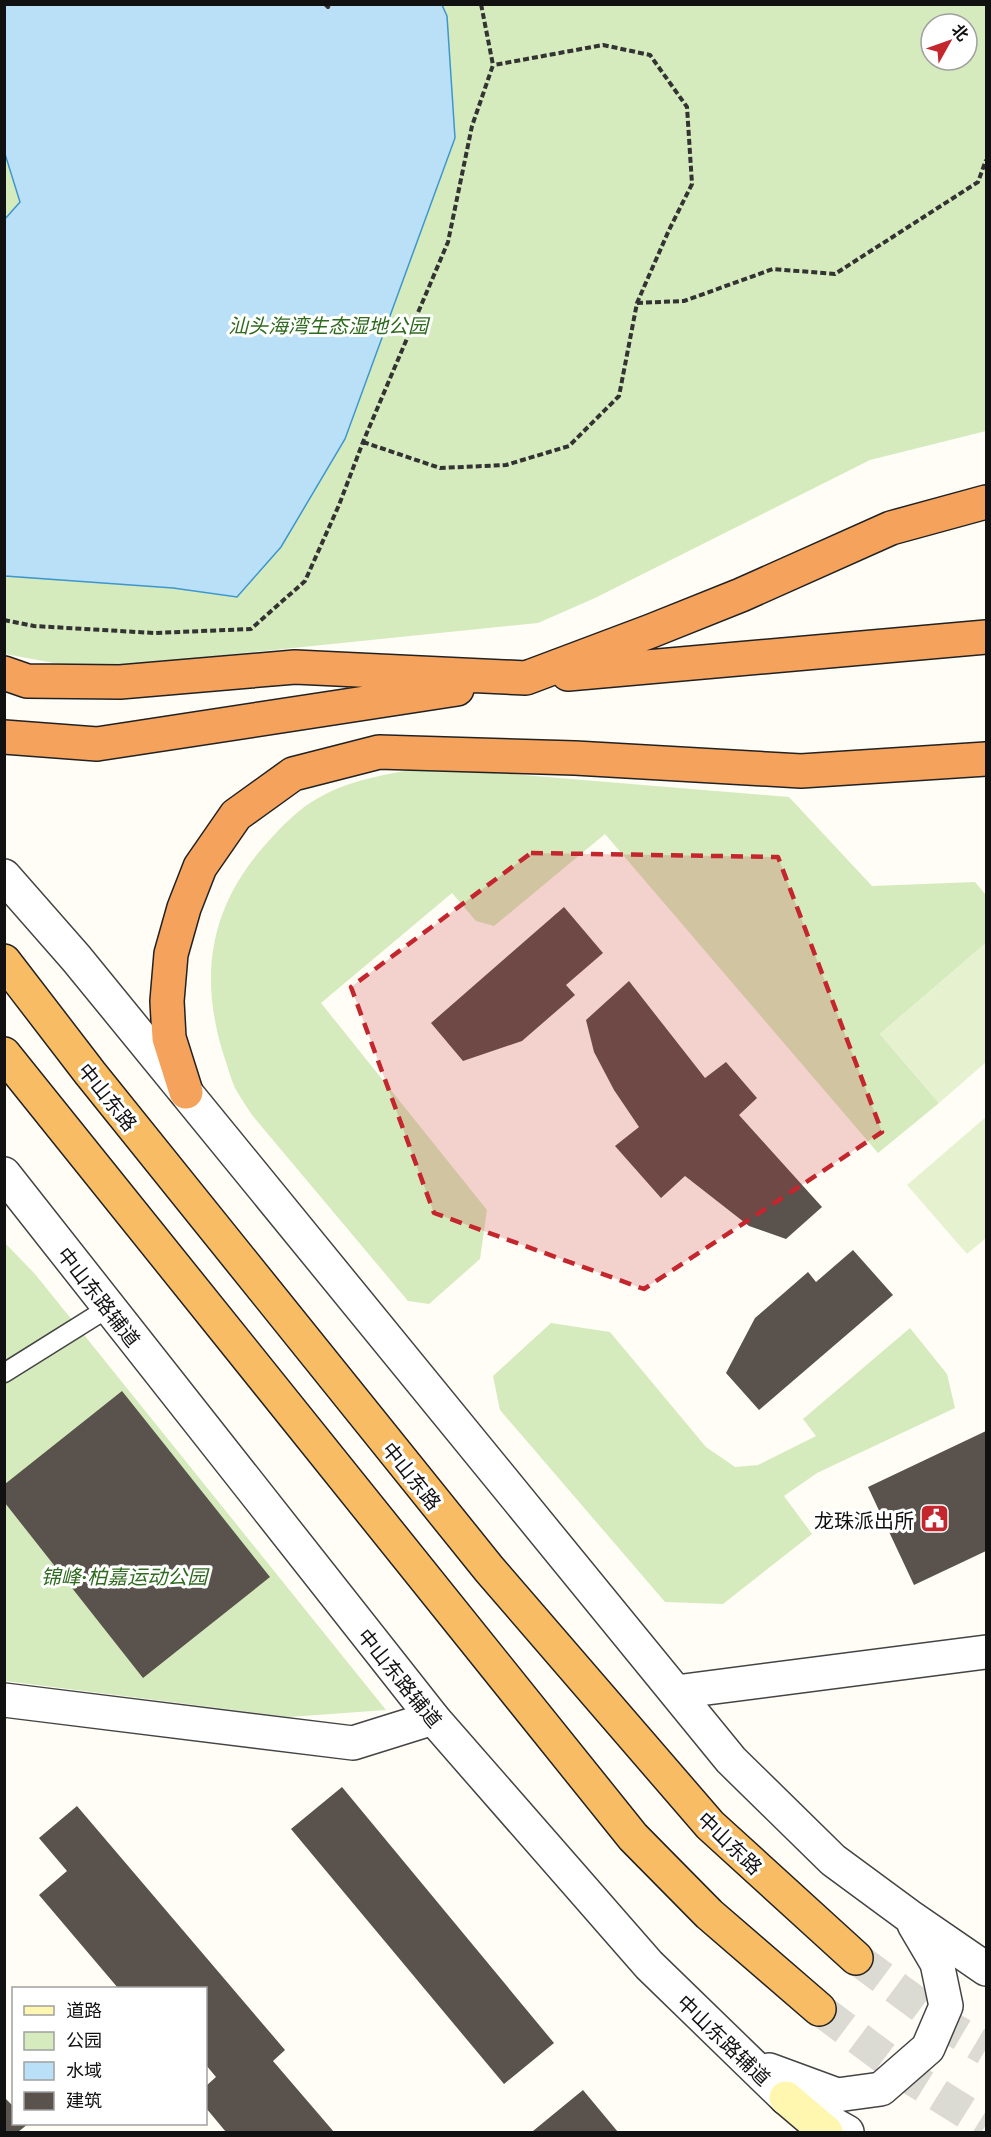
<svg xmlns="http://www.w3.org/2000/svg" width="991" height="2137" font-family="Literata,'Noto Sans SC',serif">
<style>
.green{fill:#d5ebbd;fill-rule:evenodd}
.pitch{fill:#e6f2cf}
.water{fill:#b9e0f7;stroke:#3f96cf;stroke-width:1.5}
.building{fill:#5a524d}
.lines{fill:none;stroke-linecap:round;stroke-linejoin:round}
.trunk-tunnel{stroke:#dbdad3;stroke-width:33;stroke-dasharray:33 16;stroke-linecap:butt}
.service-casing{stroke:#444;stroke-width:21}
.minor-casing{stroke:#444;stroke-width:36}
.tertiary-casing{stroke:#444;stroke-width:36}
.secondary-casing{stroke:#333;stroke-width:36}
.trunk-casing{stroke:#222;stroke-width:36}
.motorway-casing{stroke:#222;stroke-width:36}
.path{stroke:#333;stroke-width:4;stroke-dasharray:6 3;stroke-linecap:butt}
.service{stroke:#fff;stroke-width:18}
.minor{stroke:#fff;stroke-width:33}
.tertiary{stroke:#fff;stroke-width:33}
.secondary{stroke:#fff6b0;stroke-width:33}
.trunk{stroke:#f7bc64;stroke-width:33}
.motorway{stroke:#f5a25d;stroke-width:33}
.marked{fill:#c4262e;fill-opacity:0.2;stroke:#c4262e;stroke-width:4.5;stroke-dasharray:12 8;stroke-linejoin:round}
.labels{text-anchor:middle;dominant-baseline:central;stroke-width:6;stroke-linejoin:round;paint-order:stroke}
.park-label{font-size:20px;font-style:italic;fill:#2f6b1f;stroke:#fff}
.street-label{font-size:20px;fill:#111;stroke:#fff}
.poi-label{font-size:20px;fill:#111;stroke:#fff;text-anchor:end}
</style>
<rect width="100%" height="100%" fill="#fffdf5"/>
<!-- green -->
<path class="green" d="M5,5h981v426l-116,29 -275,138 -57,25 -420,43 -37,2 -76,-14zM931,24h36v36h-36z
M420,768l66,4 303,25 83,89 103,-4 11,13v48l-106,91 59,69 -61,50 -273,-319 -111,92 -18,-5 -24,-28 -131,110 166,207 -7,49 -51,45 -21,-3 -156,-186c-6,-9 -12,-18 -17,-27 -5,-11 -8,-24 -12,-35 -24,-78 -13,-146 42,-208 16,-18 34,-37 55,-48 33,-18 64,-22 100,-29z
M4,1242l31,32 351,436 -97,7 -284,-36z
M551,1323l59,9 96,115 29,20 23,-2 58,-29 -13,-17 107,-91 37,46 8,34 -138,65 -33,23 28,38 -89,70 -58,-2 -165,-192 -7,-34z"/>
<!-- pitch -->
<path class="pitch" d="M986,943v119l-47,41 -59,-69z
M986,1117v121l-19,16 -60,-69z"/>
<!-- water -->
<path class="water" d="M442,5l5,11 8,122 -110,301 -64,108 -44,50 -64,-9 -168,-12 -1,-356 16,-18 -15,-48v-149z"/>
<!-- building -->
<path class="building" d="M564,907l39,46 -37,32 9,10 -53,46 -59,20 -32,-38z
M629,981l76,97 21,-16 31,36 -18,17 83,92 -36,32 -37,-13 -64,-50 -24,22 -46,-52 24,-19 -25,-37 -20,-38 -8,-32z
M853,1250l40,45 -134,115 -33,-37 29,-55 53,-46 8,10z
M122,1391l148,186 -127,101 -138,-175v-19z
M986,1431v120l-72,34 -46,-98z
M342,1787l212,256 -50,41 -213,-255z
M77,1806l208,244 -12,11 61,71h-108l-20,-24v-22l10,-9 -10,-12v-77h-88l-79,-93 28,-24 -28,-33z
M583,2090l35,42h-84l-1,-1z
M4,2097l10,10v17h14l-10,8h-14z"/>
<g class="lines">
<!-- trunk-tunnel -->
<path class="trunk-tunnel" d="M856,1958l93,69 37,22
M819,2009l95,71 72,45"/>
<defs>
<path id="service" d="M4,1373l104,-65"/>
<path id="minor" d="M676,1692l310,-40
M4,1700l349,43 80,-25"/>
<path id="tertiary" d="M4,876l72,82 655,802 102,100 76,56 77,53
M4,1174l429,544 216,247 137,133 61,34
M769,2070l68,25 44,-6 47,-41 18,-42 -9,-43 -23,-39"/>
<path id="secondary" d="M786,2098l40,34"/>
<path id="trunk" d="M4,961l86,112 399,496 221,256 146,133
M4,1054l629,783 76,77 110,95"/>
<path id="motorway" d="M4,673l23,8 93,1 175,-15 231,11 125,-47 90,-36 150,-67 95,-26
M568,674l418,-37
M4,737l93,7 360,-55
M186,1092l-17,-54 -2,-37 4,-47 13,-46 16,-41 36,-52 57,-41 86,-22 196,6 226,13 185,-12"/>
</defs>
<!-- service casing -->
<use href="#service" class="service-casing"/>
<!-- minor casing -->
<use href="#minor" class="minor-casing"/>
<!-- tertiary casing -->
<use href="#tertiary" class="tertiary-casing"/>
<!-- secondary casing -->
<use href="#secondary" class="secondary-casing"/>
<!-- trunk casing -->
<use href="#trunk" class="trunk-casing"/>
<!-- motorway casing -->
<use href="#motorway" class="motorway-casing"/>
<!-- path -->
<path class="path" d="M325,4l3,3 2,-3
M637,303l47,-2 89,-32 62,5 143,-92 8,-22
M363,442l77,26 66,-3 63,-19 50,-50 18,-93 32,-73 23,-46 -5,-77 -37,-52 -47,-10 -109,20
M4,620l30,6 120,7 97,-4 54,-48 34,-76 24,-63 85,-200 24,-116 21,-61 -12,-61"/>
<!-- service -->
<use href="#service" class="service"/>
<!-- minor -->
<use href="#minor" class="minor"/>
<!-- tertiary -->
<use href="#tertiary" class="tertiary"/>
<!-- secondary -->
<use href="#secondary" class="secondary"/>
<!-- trunk -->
<use href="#trunk" class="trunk"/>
<!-- motorway -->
<use href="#motorway" class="motorway"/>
</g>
<!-- marked area -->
<path class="marked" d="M531,853l247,4 104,275 -238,157 -210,-76 -83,-226z"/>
<!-- icons -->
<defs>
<symbol id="civic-square" viewBox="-11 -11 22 22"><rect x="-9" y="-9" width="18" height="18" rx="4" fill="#c4262e" stroke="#fff"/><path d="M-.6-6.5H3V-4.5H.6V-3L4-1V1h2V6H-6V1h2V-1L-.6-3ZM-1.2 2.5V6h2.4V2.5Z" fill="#fff"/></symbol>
</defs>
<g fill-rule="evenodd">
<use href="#civic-square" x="918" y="1502" width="33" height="33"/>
</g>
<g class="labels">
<!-- park labels -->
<g class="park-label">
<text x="328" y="324">汕头海湾生态湿地公园</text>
<text x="124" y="1575">锦峰·柏嘉运动公园</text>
</g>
<!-- street labels -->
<g class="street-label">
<text transform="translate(109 1096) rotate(51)">中山东路</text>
<text transform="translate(100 1296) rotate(52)">中山东路辅道</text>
<text transform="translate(413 1475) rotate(51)">中山东路</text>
<text transform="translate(401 1677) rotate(51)">中山东路辅道</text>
<text transform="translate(731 1842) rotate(44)">中山东路</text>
<text transform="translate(725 2039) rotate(44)">中山东路辅道</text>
</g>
<!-- poi labels -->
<g class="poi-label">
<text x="914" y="1519">龙珠派出所</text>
</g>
</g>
<!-- border -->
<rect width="991" height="2137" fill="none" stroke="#111111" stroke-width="12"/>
<!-- legend -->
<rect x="12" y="1987" width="195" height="138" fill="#ffffff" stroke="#a0a0a0" stroke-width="1.5"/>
<rect x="24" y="2006" width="30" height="9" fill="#fff6b0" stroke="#a0a0a0" stroke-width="1.5"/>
<text x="66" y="2017" font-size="18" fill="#111111">道路</text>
<rect x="24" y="2032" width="30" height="18" fill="#d5ebbd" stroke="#a0a0a0" stroke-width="1.5"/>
<text x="66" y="2047" font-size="18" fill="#111111">公园</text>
<rect x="24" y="2062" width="30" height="18" fill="#b9e0f7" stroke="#a0a0a0" stroke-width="1.5"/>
<text x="66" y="2077" font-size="18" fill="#111111">水域</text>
<rect x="24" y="2092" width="30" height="18" fill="#5a524d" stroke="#a0a0a0" stroke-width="1.5"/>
<text x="66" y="2107" font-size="18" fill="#111111">建筑</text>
<!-- north arrow -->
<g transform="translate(949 42) rotate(50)"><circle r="28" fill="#ffffff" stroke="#a0a0a0" stroke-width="1.5"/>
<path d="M0-4.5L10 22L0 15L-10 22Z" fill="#c4262e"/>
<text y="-9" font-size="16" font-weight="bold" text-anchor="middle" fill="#111111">北</text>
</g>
</svg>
